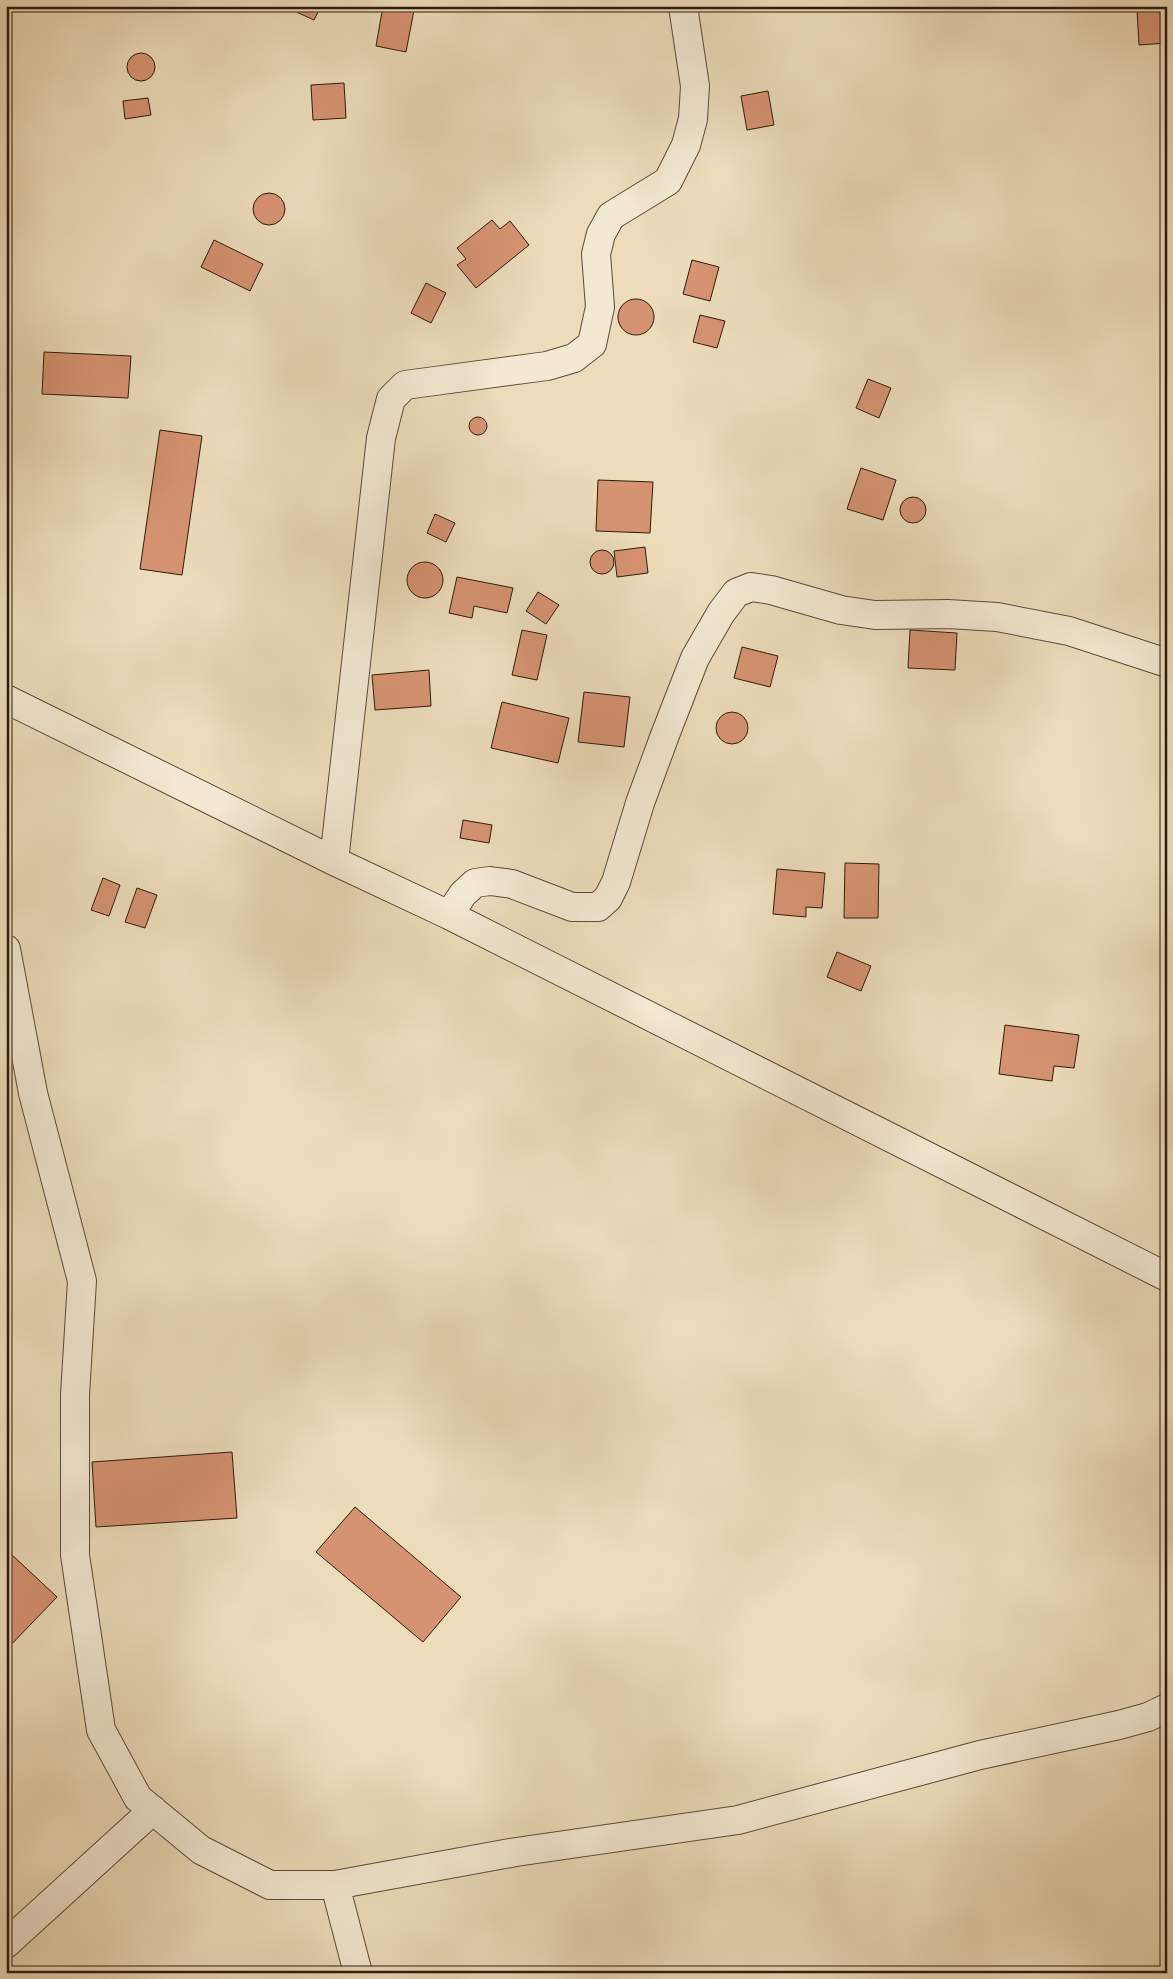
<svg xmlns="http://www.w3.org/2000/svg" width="1173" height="1979" font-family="Vollkorn,serif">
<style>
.building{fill:#d69372;stroke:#2d1a0e}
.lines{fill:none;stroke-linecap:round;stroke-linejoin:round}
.minor-casing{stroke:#5d4a39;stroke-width:30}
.minor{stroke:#f3e8d2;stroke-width:28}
</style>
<rect width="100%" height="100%" fill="#ecdcba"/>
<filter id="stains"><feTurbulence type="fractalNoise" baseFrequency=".004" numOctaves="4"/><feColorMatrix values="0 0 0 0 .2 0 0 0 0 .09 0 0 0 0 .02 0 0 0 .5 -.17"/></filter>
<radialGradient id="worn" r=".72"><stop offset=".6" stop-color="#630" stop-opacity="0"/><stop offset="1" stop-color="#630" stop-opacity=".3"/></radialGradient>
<!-- building -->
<path class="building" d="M283,6h38l-7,14z
M383,6h12l19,4 -8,42 -30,-6z
M1167,8v35l-28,2 -2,-35z
M127 67a14 14 0 1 1 28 0a14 14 0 1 1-28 0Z
M344,83l2,35 -33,2 -2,-35z
M768,91l6,34 -27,5 -6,-34z
M6,96l4,1 -4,31z
M148,98l3,17 -26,4 -2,-18z
M253 209a16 16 0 1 1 32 0a16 16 0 1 1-32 0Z
M492,220l8,9 10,-8 19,24 -53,43 -19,-23 9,-6 -9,-11z
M214,240l49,24 -13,27 -49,-24z
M692,260l27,7 -9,34 -27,-7z
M426,283l20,10 -15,30 -20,-10z
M618 317a18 18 0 1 1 36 0a18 18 0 1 1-36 0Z
M700,315l25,6 -8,27 -24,-6z
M44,352l87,4 -3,42 -86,-4z
M868,379l23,9 -12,30 -23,-10z
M469 426a9 9 0 1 1 18 0a9 9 0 1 1-18 0Z
M160,430l42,6 -20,139 -42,-6z
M861,468l35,12 -13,40 -36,-11z
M598,480l55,2 -3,51 -54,-2z
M900 510a13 13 0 1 1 26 0a13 13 0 1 1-26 0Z
M435,514l20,9 -9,19 -19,-9z
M645,547l3,26 -31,4 -3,-26z
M590 562a12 12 0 1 1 24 0a12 12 0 1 1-24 0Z
M407 580a18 18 0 1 1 36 0a18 18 0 1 1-36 0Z
M457,577l56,11 -6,25 -33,-7 -2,12 -23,-5z
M538,592l21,13 -13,19 -20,-13z
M522,630l25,5 -10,45 -25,-5z
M910,630l47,3 -2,37 -47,-2z
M742,647l36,9 -8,31 -36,-9z
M429,670l2,36 -56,4 -3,-35z
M584,692l46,5 -6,50 -46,-5z
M502,702l67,16 -11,45 -67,-15z
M716 728a16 16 0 1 1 32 0a16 16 0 1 1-32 0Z
M463,820l29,5 -3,18 -29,-5z
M845,863l34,1 -1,54h-34z
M777,869l48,4 -3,35 -16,-1v10l-33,-3z
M103,878l17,7 -11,31 -18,-6z
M137,888l20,7 -12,33 -20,-6z
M837,952l34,14 -10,25 -34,-14z
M1005,1025l74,10 -5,33 -20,-2 -2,15 -53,-7z
M232,1452l5,66 -141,9 -4,-65z
M355,1507l106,90 -38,45 -107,-90z
M10,1553l47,44 -51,53v-93z"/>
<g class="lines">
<defs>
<path id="minor" d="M6,699l328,162 115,54 718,362
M334,861l47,-423 10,-39 14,-14 142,-19 27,-8 18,-14 8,-37 -4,-53 5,-20 10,-18 57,-35 18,-36 7,-26 2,-33 -12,-80
M449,915l14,-21 12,-11 15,-2 22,3 60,23h26l10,-9 8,-16 24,-79 25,-68 30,-77 26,-45 15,-20 15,-6 20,3 70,20 34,5 73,-1 49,3 72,14 98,32
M6,949l27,144 49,188 -7,114v160l26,175 37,68 63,52 69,35h65l181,-33 222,-32 242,-65 139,-30 29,-8 19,-9
M335,1885l23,88
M6,1944l147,-134"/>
</defs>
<!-- minor casing -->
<use href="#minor" class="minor-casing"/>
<!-- minor -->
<use href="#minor" class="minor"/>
</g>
<!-- margin -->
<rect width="1173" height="1979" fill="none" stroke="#ecdcba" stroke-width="25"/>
<rect x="8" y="8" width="1158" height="1964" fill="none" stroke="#2d1a0e" stroke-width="2.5"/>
<rect x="12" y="12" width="1148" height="1954" fill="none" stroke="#2d1a0e"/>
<rect width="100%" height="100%" filter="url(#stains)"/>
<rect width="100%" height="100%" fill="url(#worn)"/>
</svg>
